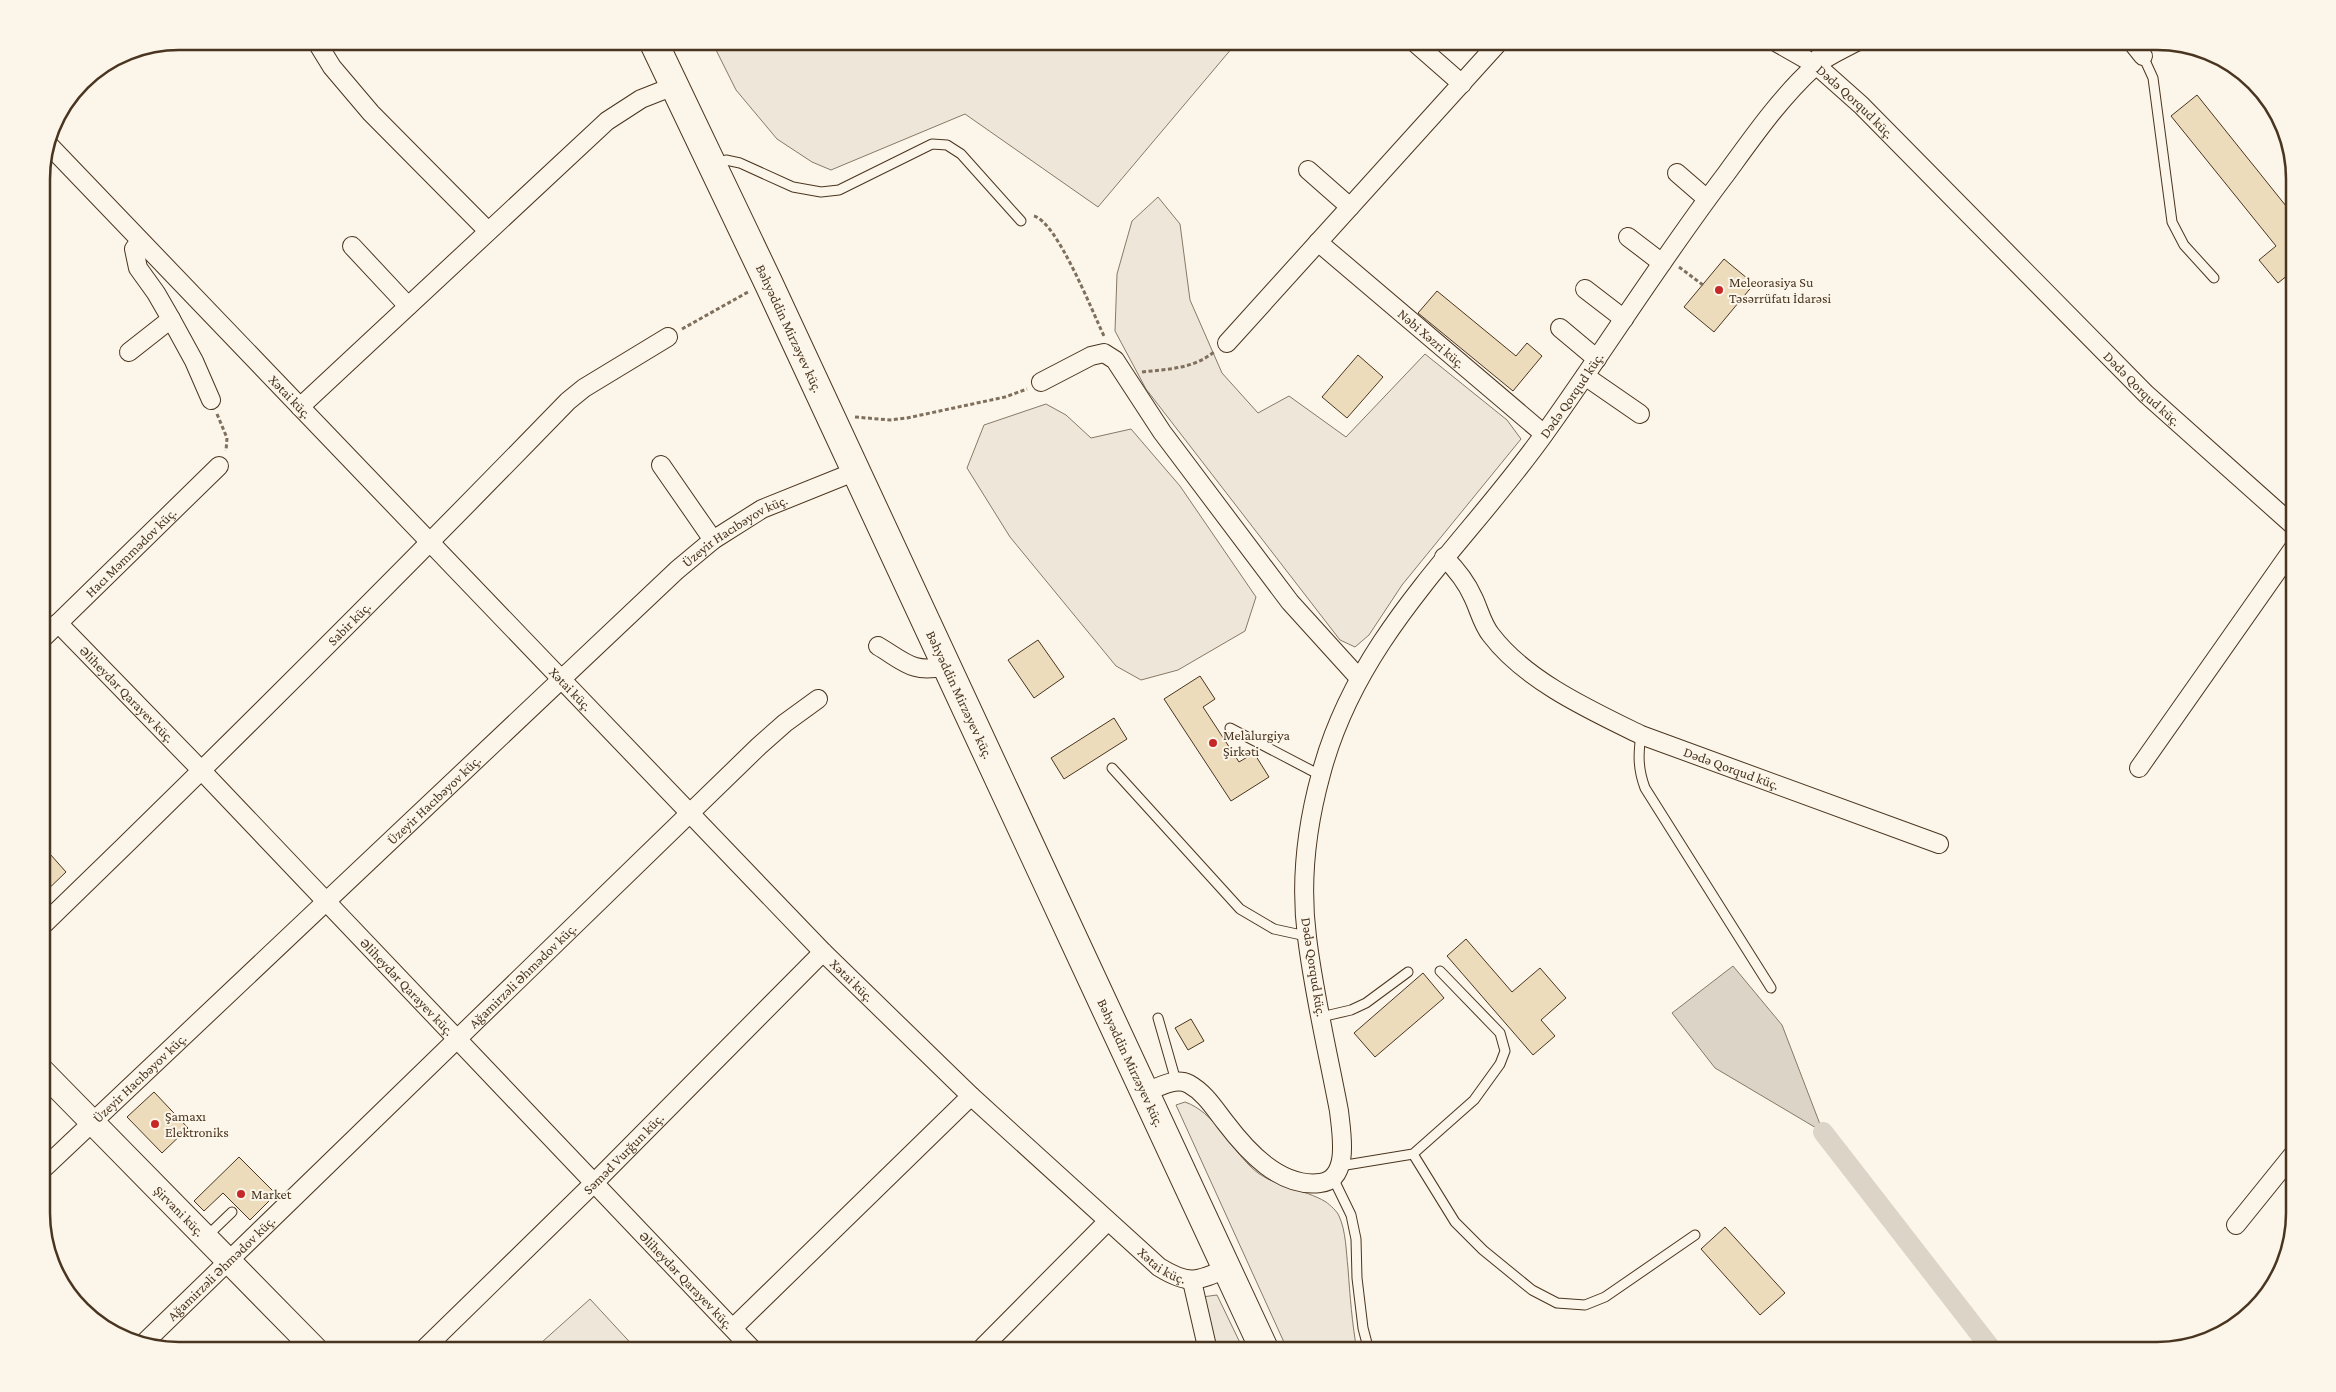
<svg xmlns="http://www.w3.org/2000/svg" width="2336" height="1392" font-family="'Crimson Pro',serif">
<style>
.green{fill:#ede6d9;stroke:#887966}
.water{fill:#dcd4c6;stroke:#887966}
.lines{fill:none;stroke-linecap:round;stroke-linejoin:round}
.canal{stroke:#dcd4c6;stroke-width:20}
.building{fill:#ecdcbc;stroke:#4a3520}
.lane-casing{stroke:#4a3520;stroke-width:11}
.street-casing{stroke:#4a3520;stroke-width:20}
.secondary-casing{stroke:#4a3520;stroke-width:26}
.highway-casing{stroke:#4a3520;stroke-width:30}
.path{stroke:#7f6f5c;stroke-width:3;stroke-dasharray:4 2.5;stroke-linecap:butt}
.lane{stroke:#fbf6e9;stroke-width:9}
.street{stroke:#fbf6e9;stroke-width:18}
.secondary{stroke:#fbf6e9;stroke-width:24}
.highway{stroke:#fbf6e9;stroke-width:28}
.poi-dot{fill:#c62828;stroke:#fbf6e9;stroke-width:2}
.labels{text-anchor:middle;dominant-baseline:central;stroke-width:4;stroke-linejoin:round;paint-order:stroke}
.street-label{font-size:14px;fill:#4a3520;stroke:#fbf6e9}
.poi-label{font-size:14px;fill:#4a3520;stroke:#fbf6e9;text-anchor:start}
.rim{fill:none;stroke:#4a3520;stroke-width:2.5}
</style>
<rect width="100%" height="100%" fill="#fbf6e9"/>
<!-- green -->
<path class="green" d="M715,41h523l-140,166 -133,-93 -134,56 -19,-8 -35,-23 -41,-49 -21,-42z
M1158,197l22,27 10,76 32,73 36,40 31,-17 57,41 79,-83 82,66 14,19 -119,146 -33,50 -14,12 -15,-7 -194,-251 -31,-58 2,-57 15,-53z
M1046,404l20,11 25,23 40,-9 49,57 76,111 -11,34 -67,39 -37,10 -25,-14 -106,-129 -43,-69 17,-43z
M1185,1102c29,10 44,44 66,65 20,20 52,21 75,35 4,3 11,9 13,14 7,15 7,35 9,52 2,28 4,55 9,83h-69l-112,-246z
M1217,1295l27,56h-28l-14,-54z
M590,1299l48,52h-106z"/>
<!-- water -->
<path class="water" d="M1733,966l49,59 41,107 -108,-64 -43,-55z"/>
<g class="lines">
<!-- canal -->
<path class="canal" d="M1823,1132l170,219"/>
</g>
<!-- building -->
<path class="building" d="M2197,95l97,121v54l-16,13 -19,-23 17,-14 -105,-130z
M1724,259l30,25 -40,48 -30,-25z
M1437,291l79,65 11,-13 15,13 -29,35 -95,-78z
M1358,355l25,22 -36,41 -25,-21z
M1038,640l26,37 -30,21 -26,-38z
M1200,676l15,23 -12,8 36,55 15,-9 15,24 -38,24 -67,-102z
M1114,718l13,21 -63,40 -13,-21z
M42,845l24,27 -24,23z
M1466,939l46,53 28,-24 26,30 -25,22 14,16 -22,19 -86,-99z
M1423,973l21,25 -69,59 -21,-24z
M1191,1019l13,22 -16,9 -13,-22z
M154,1092l34,36 -26,25 -35,-36z
M239,1157l37,37 -26,26 -27,-27 -19,18 -10,-10z
M1725,1227l60,66 -25,22 -59,-66z"/>
<g class="lines">
<defs>
<path id="lane" d="M2143,56l10,22 19,144 12,23 30,33
M715,163l11,-3 14,3 53,24 28,5 18,-2 93,-46 15,1 14,9 60,67
M1230,728l90,47
M1641,735c-3,20 -3,34 4,53l126,200
M1112,768l128,141 34,20 32,7
M1321,1017l30,-7 15,-7 42,-31
M1158,1018l18,63
M1413,1154l42,68 28,28 49,40 25,13 28,2 20,-8 90,-62
M1340,1166l73,-12 61,-54 26,-36 5,-13 -5,-18 -60,-62
M1333,1178l18,37 5,24 1,39 6,50 6,23
M206,1237l26,-25"/>
<g id="street">
<path d="M316,41l16,26 39,46 117,118"/>
<path d="M1413,41l49,43"/>
<path id="s1" d="M1774,41l42,24 45,40 285,289 149,133"/>
<path d="M2131,41l12,15"/>
<path d="M1816,65l11,-24"/>
<path id="s2" d="M48,144l775,808 148,144 188,171c29,18 38,15 68,1"/>
<path d="M1308,170l42,37"/>
<path d="M1677,173l30,26"/>
<path d="M1628,237l34,26"/>
<path d="M140,241l-6,8 4,19 18,25 15,26 23,42 17,39"/>
<path id="s3" d="M1318,242l226,192"/>
<path d="M352,246l56,60"/>
<path d="M1585,289l39,30"/>
<path d="M1560,328l37,31"/>
<path d="M1227,343l273,-302"/>
<path d="M129,352l42,-33"/>
<path d="M1585,376l55,38"/>
<path d="M1041,382l50,-26 13,-3 11,7 47,72 128,170 68,75"/>
<path d="M300,407l307,-286 34,-22 33,-13"/>
<path d="M661,465l52,75"/>
<path id="s4" d="M1444,557c12,12 22,24 29,40 6,12 9,27 18,38 35,46 99,75 150,100l298,109"/>
<path id="s5" d="M58,623l144,148 552,580"/>
<path id="s6" d="M42,639l177,-173"/>
<path d="M878,646c27,16 35,28 67,20"/>
<path d="M2139,768l156,-222"/>
<path id="s7" d="M42,926c178,-172 353,-347 526,-525l16,-13 84,-51"/>
<path id="s8" d="M1146,1092c13,-5 29,-15 43,-8 16,9 25,24 36,38 22,29 55,66 95,61 31,-3 21,-52 19,-72 -11,-58 -25,-116 -32,-174 -7,-54 0,-112 14,-163 37,-140 143,-227 224,-341 61,-85 117,-175 181,-259 27,-37 54,-76 88,-107 12,-11 30,-18 44,-26"/>
<path id="s9" d="M42,1170l635,-600 36,-30 49,-31 92,-37"/>
<path d="M2236,1225l59,-73"/>
<path d="M1192,1281l16,70"/>
<path d="M733,1328l238,-232"/>
<path id="s10" d="M145,1342l614,-596 26,-23 33,-24"/>
<path id="s11" d="M422,1351l171,-167 230,-232"/>
<path d="M979,1351l128,-129"/>
</g>
<g id="secondary">
<path id="s12" d="M42,1071l275,280"/>
</g>
<g id="highway">
<path id="s13" d="M653,41l115,241 497,1069"/>
</g>
</defs>
<!-- lane casing -->
<use href="#lane" class="lane-casing"/>
<!-- street casing -->
<use href="#street" class="street-casing"/>
<!-- secondary casing -->
<use href="#secondary" class="secondary-casing"/>
<!-- highway casing -->
<use href="#highway" class="highway-casing"/>
<!-- path -->
<path class="path" d="M1034,216c23,6 58,95 70,120
M1679,267l24,18
M682,329l66,-37
M1142,372c26,-3 51,-3 72,-20
M217,414l10,24 -1,13
M855,417l35,3 17,-2 98,-21 22,-8"/>
<!-- lane -->
<use href="#lane" class="lane"/>
<!-- street -->
<use href="#street" class="street"/>
<!-- secondary -->
<use href="#secondary" class="secondary"/>
<!-- highway -->
<use href="#highway" class="highway"/>
</g>
<!-- markers -->
<g class="poi-dot">
<circle cx="1719" cy="290" r="5"/>
<circle cx="1213" cy="743" r="5"/>
<circle cx="155" cy="1124" r="5"/>
<circle cx="241" cy="1194" r="5"/>
</g>
<g class="labels">
<!-- street labels -->
<g class="street-label">
<text stroke="none"><textPath href="#s1" startOffset="102">Dədə Qorqud küç.</textPath></text>
<text stroke="none"><textPath href="#s13" startOffset="318">Bəhyəddin Mirzəyev küç.</textPath></text>
<text stroke="none"><textPath href="#s3" startOffset="149">Nəbi Xəzri küç.</textPath></text>
<text stroke="none"><textPath href="#s1" startOffset="508">Dədə Qorqud küç.</textPath></text>
<text stroke="none"><textPath href="#s8" startOffset="1098">Dədə Qorqud küç.</textPath></text>
<text stroke="none"><textPath href="#s2" startOffset="350">Xətai küç.</textPath></text>
<text stroke="none"><textPath href="#s9" startOffset="944">Üzeyir Hacıbəyov küç.</textPath></text>
<text stroke="none"><textPath href="#s6" startOffset="124">Hacı Məmmədov küç.</textPath></text>
<text stroke="none"><textPath href="#s7" startOffset="431">Sabir küç.</textPath></text>
<text stroke="none"><textPath href="#s2" startOffset="755">Xətai küç.</textPath></text>
<text stroke="none"><textPath href="#s5" startOffset="99">Əliheydər Qarayev küç.</textPath></text>
<text stroke="none"><textPath href="#s13" startOffset="722">Bəhyəddin Mirzəyev küç.</textPath></text>
<text stroke="none"><textPath href="#s4" startOffset="370">Dədə Qorqud küç.</textPath></text>
<text stroke="none"><textPath href="#s9" startOffset="539">Üzeyir Hacıbəyov küç.</textPath></text>
<text transform="translate(1314 967) rotate(81)">Dədə Qorqud küç.</text>
<text stroke="none"><textPath href="#s10" startOffset="526">Ağamirzəli Əhmədov küç.</textPath></text>
<text stroke="none"><textPath href="#s2" startOffset="1160">Xətai küç.</textPath></text>
<text stroke="none"><textPath href="#s5" startOffset="504">Əliheydər Qarayev küç.</textPath></text>
<text stroke="none"><textPath href="#s13" startOffset="1128">Bəhyəddin Mirzəyev küç.</textPath></text>
<text stroke="none"><textPath href="#s9" startOffset="134">Üzeyir Hacıbəyov küç.</textPath></text>
<text stroke="none"><textPath href="#s11" startOffset="282">Səməd Vurğun küç.</textPath></text>
<text stroke="none"><textPath href="#s12" startOffset="196">Şirvani küç.</textPath></text>
<text stroke="none"><textPath href="#s2" startOffset="1582">Xətai küç.</textPath></text>
<text stroke="none"><textPath href="#s10" startOffset="106">Ağamirzəli Əhmədov küç.</textPath></text>
<text stroke="none"><textPath href="#s5" startOffset="909">Əliheydər Qarayev küç.</textPath></text>
</g>
<!-- poi labels -->
<g class="poi-label">
<text x="1729" y="282">Meleorasiya Su<tspan x="1729" dy="16">Təsərrüfatı İdarəsi</tspan></text>
<text x="1223" y="735">Melalurgiya<tspan x="1223" dy="16">Şirkəti</tspan></text>
<text x="165" y="1116">Şamaxı<tspan x="165" dy="16">Elektroniks</tspan></text>
<text x="251" y="1194">Market</text>
</g>
</g>
<!-- crop -->
<path d="M0 0H2336V1392H0ZM179 50H2157A129 129 0 0 1 2286 179V1213A129 129 0 0 1 2157 1342H179A129 129 0 0 1 50 1213V179A129 129 0 0 1 179 50Z" fill="#fbf6e9" fill-rule="evenodd"/>
<path class="rim" d="M179 50H2157A129 129 0 0 1 2286 179V1213A129 129 0 0 1 2157 1342H179A129 129 0 0 1 50 1213V179A129 129 0 0 1 179 50Z"/>
</svg>
